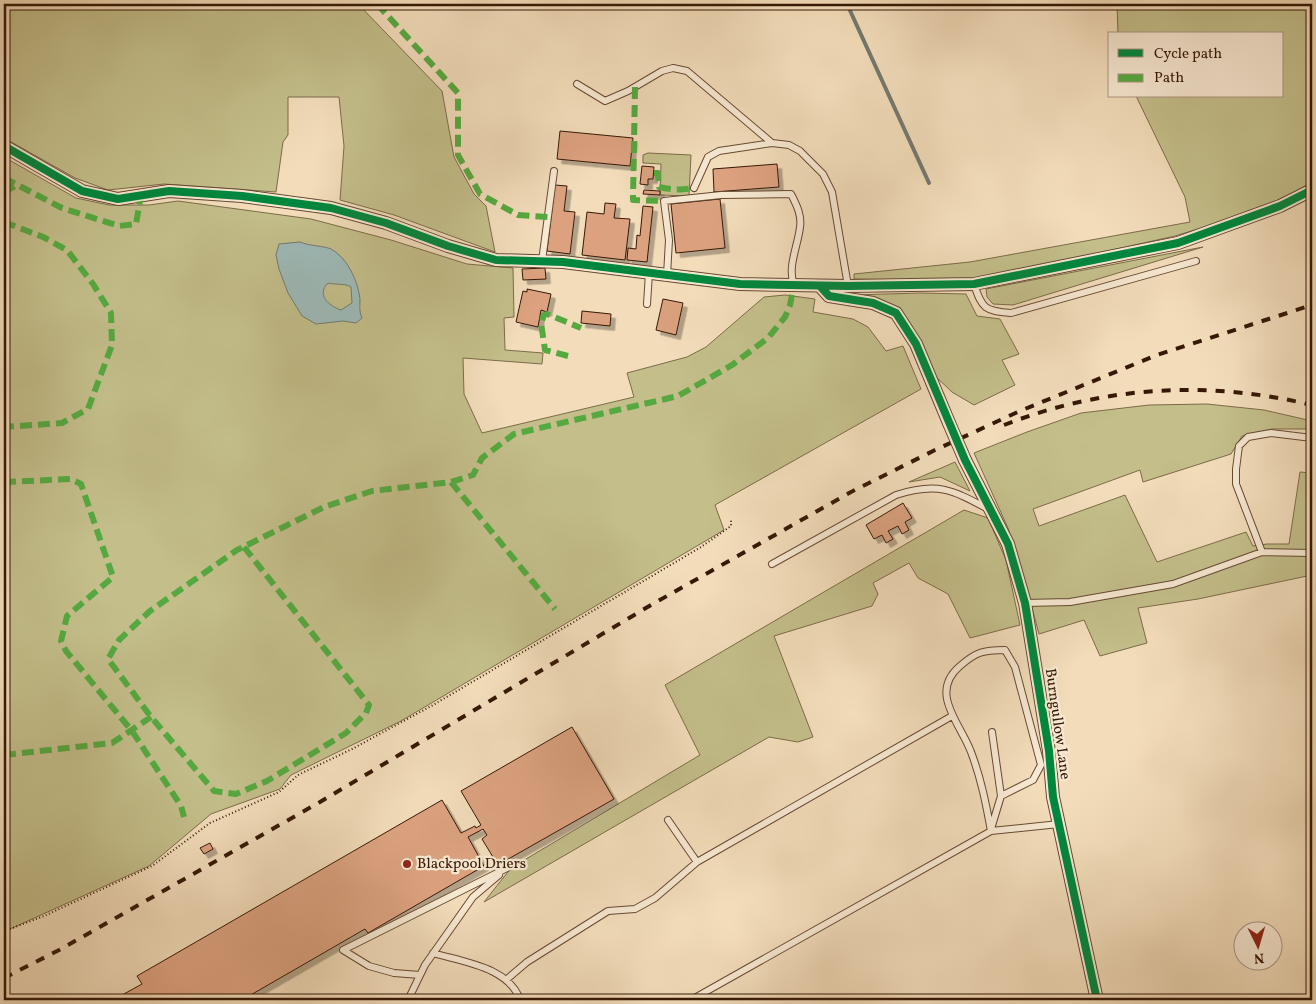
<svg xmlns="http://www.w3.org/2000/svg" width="1316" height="1004" font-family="Vollkorn,serif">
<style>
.green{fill:#c3be8a;stroke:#7d6b48}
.water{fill:#9dbab8;stroke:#747970;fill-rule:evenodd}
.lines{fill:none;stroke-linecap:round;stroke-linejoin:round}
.stream{stroke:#747970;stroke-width:4}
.building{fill:#dca280;stroke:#371805;filter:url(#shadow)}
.service-casing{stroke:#664932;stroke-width:8}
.minor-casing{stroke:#664932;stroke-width:14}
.path{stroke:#371805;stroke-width:2;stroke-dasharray:1 2.5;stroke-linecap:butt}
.service{stroke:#f7e8d2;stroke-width:6}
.minor{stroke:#f7e8d2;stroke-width:12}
.rail{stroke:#371805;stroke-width:4;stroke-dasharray:9 9;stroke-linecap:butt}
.minor-bridge-casing{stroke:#664932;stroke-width:14;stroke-linecap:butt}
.minor-bridge{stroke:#f7e8d2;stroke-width:12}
.quiet{stroke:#55a940;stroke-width:6;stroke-dasharray:12 6;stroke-linecap:butt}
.cycleway-casing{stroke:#f7e8d2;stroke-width:11}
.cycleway{stroke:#00873e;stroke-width:8}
.poi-dot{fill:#8f2418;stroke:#f7e8d2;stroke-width:2}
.labels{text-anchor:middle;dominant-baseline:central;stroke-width:4.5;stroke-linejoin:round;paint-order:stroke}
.street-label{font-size:15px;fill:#371805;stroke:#f7e8d2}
.poi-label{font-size:15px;fill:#371805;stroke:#f7e8d2;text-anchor:start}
</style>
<defs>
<filter id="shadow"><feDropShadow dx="4.5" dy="4.5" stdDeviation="0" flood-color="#0004"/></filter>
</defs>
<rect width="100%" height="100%" fill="#f2dcba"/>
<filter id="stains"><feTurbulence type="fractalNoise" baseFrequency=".004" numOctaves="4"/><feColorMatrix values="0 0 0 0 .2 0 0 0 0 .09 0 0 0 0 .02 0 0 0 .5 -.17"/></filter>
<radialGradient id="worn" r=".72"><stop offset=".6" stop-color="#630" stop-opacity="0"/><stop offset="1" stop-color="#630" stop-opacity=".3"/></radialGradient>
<!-- green -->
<path class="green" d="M4,4h354l84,87 12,66 20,37 12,12 9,46 -101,-37 -54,-15 4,-54 -5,-49h-51v38l-5,7 -7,50 -112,-8 -56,6 -33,-12 -71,-40z
M1117,4h195v178l-45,26 -92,28 -189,42 -46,3 -86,-2v-5l116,-12 220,-40 -5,-25 -49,-101h146v-62h-164z
M648,153l43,2 -2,41 -29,-1 1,-31 -18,-1v-8z
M4,157l72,41 33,7h40l29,-4 133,18 80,21 76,24 46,4 1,49 -10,1 1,32 38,3 -1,11 -79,-6 1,36 18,39 152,-36 -7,-24 60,-16 19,-10 58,-50 21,-2 30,4 -2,13 40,7 15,8 18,24 17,-5 18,43 -206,116 9,25 -323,191 -110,54 -11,14 -69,25 -62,52 -139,63 -6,4z
M1203,247l-190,58 -20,-1 -6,-7 -1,-8z
M920,293l46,1 11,22 23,3 19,35 -17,6 13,25 -41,20 -22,-13 -18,-17 -27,-57 -16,-14 -39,-9z
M1207,404l57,6 48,11v8h-40l-30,7 -11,18 -88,28 -3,-12 -107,39 6,17 86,-31 32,67 89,-30 7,14 14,-2h22l11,-72 12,1v102l-114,24 -60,9 9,35 -47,13 -16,-36 -45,14 -11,-41 -20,-65 -34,-75 53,-21 54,-19 68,-8z
M955,462l15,29 -30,-14 -31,5z
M964,510l24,8 18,42 14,65 -50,13 -22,-44 -30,-16 -9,-15 -36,20 5,11 -6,12 -98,30 39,101 -15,5 -29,-5 -285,165 27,-34 189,-113 -35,-70z"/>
<!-- water -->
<path class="water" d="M300,242c9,4 25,4 31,7 17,9 27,33 29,50 0,8 -1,12 2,19l-6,5 -13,-2 -27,3 -14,-8 -14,-23 -9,-24 -3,-14 3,-11zM328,283c7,2 17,0 23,4l1,16 -11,7c-12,-4 -25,-15 -13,-27z"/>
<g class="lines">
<!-- stream -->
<path class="stream" d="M847,4l82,179"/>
</g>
<!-- building -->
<path class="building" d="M560,131l73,7 -3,28 -73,-7z
M777,164l2,23 -65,5 -1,-23z
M642,166l12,1 -1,12h-5v6l-8,-1z
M555,185l12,1 -3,25 11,1 -5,42 -23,-3z
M644,190l16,1v4l-17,-1z
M720,199l5,49 -49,5 -5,-49z
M605,203l11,1 -2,14 16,1 -5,41 -43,-5 5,-43 17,2z
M643,206l10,1 -6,55 -20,-2 1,-12 8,1 1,-14 3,1z
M545,268l1,11 -23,1 -1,-11z
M527,289l24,5 -4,18 -6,-2 -3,17 -22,-5 7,-31 4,1z
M663,299l20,4 -7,32 -20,-5z
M582,311l29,3 -1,12 -29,-3z
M903,503l9,15 -7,4 4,8 -7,4 -4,-8 -10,5 5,8 -7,4 -4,-8 -8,4 -8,-14z
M572,727l42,72 -111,63 -2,-3 -5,3 -14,-23 5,-4 -4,-6 -15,8 16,29 -116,67 -3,-4 -123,71h-129l29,-16 -5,-8 305,-176 19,33 14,-7 1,2 5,-3 -20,-34z
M210,843l3,6 -9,5 -4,-6z"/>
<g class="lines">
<defs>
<path id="service" d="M577,84l28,17 23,-10 34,-20 11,-3 14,3 85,72
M694,188l14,-31 11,-6 53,-8 17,2 11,6 23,23 9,18 16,94
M542,261l12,-90
M667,275l2,-35 -5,-39 57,-6 70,-1c5,10 11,21 9,33 -2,19 -13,40 -6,58
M974,284c8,25 11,27 37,29l185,-52
M647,304l2,-31
M1262,552l-26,-68v-15l3,-23 9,-9 23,-4 41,5
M772,564l124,-69c41,-13 55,-6 92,14
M1025,603l45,-1 103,-18 89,-32 50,1
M668,820l29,42
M991,829l10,-33 -9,-64
M991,831c-5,-27 -10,-53 -20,-79 -10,-28 -43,-59 -11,-86 16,-14 23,-16 45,-16l10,17 26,98 -8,15 -32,16
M433,953c30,9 76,14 87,47
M420,975l-26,-2 -25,-7 -26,-16 164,-82
M506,980l21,-18 81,-51 27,-2 20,-11 42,-36 255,-146
M408,1000l17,-35 48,-68 26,-22
M691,1000l300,-169 68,-7"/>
<path id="minor" d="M4,146l78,45 36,8 51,-8 73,5 89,12 55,15 62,23 48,14 67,2 177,22 108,2 126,-2 204,-41 102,-37 32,-16
M820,286l9,10 44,7 23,10 20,31 33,79
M965,460l43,84 17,59 24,148 4,46 44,203"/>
</defs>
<!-- service casing -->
<use href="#service" class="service-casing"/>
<!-- minor casing -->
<use href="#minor" class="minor-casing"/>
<!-- path -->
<path class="path" d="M4,933l6,-4 34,-13 108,-50 58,-43 69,-31 19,-17 54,-26 81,-44 268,-158 30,-21v-6"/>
<!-- service -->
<use href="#service" class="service"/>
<!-- minor -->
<use href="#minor" class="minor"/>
<!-- rail -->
<path class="rail" d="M1004,425c100,-39 204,-45 308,-20
M4,978l57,-29 259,-147 331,-197 200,-113 84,-42 85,-39 137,-56 155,-50"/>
<defs>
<path id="minor-bridge" d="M949,423l16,37"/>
</defs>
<!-- minor-bridge casing -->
<use href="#minor-bridge" class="minor-bridge-casing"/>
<!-- minor-bridge -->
<use href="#minor-bridge" class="minor-bridge"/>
<!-- quiet -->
<path class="quiet" d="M377,4l81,89v62l22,39 38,21 30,2
M635,87l-2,113 31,1
M654,173h4l1,14c12,3 22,3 35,1
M4,178l58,30 57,18 17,-2 5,-29
M4,192l13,-7
M4,222l39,15 24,13 26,34 18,29 1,32 -24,64 -26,14 -58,4
M568,356l-23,-6 -4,-27 3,-8 3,-1 34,14
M4,482l67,-3 10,5 32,93 -46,39 -6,25 5,10 66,80 49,75 3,11
M451,482l104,127
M244,547l125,158 -3,8 -20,20 -79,48 -31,13 -22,-3 -63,-74 -43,-58 11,-19 31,-29 87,-61 87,-43 48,-16 79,-9 22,-7 9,-17 32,-24 164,-38 54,-31 36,-27 17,-21 5,-12 4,-20
M4,755l108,-12 39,-26"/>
<defs>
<path id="cycleway" d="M4,146l78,45 36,8 51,-8 73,5 89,12 55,15 62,23 48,14 67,2 177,22 108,2 126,-2 204,-41 102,-37 32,-16
M820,286l9,10 44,7 23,10 20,31 49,116 43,84 17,59 24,148 4,46 44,203"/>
</defs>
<!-- cycleway casing -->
<use href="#cycleway" class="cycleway-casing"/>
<!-- cycleway -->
<use href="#cycleway" class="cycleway"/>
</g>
<!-- markers -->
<circle class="poi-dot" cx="407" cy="864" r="5"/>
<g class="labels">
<!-- street labels -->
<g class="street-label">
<text transform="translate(1057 724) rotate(82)">Burngullow Lane</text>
</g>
<!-- poi labels -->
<g class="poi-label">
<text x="417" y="864">Blackpool Driers</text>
</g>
</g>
<!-- margin -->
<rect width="1316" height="1004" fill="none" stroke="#f2dcba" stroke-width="20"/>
<rect x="5" y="5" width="1306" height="994" fill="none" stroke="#371805" stroke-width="2.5"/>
<rect x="10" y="10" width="1296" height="984" fill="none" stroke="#371805"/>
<!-- legend -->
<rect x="1108" y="32" width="175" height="65" fill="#f7e8d2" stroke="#aa9580"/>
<rect x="1118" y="49" width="25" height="8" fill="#00873e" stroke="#aa9580"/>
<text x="1154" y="58" font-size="15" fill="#371805">Cycle path</text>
<rect x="1118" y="74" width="25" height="8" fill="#55a940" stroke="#aa9580"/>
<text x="1154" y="82" font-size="15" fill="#371805">Path</text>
<!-- north arrow -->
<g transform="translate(1258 946) rotate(175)"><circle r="24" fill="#f7e8d2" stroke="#aa9580"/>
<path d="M0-4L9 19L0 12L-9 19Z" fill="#8f2418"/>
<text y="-8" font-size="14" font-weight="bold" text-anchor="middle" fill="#371805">N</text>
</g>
<rect width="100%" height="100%" filter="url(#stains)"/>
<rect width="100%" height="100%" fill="url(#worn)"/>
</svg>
